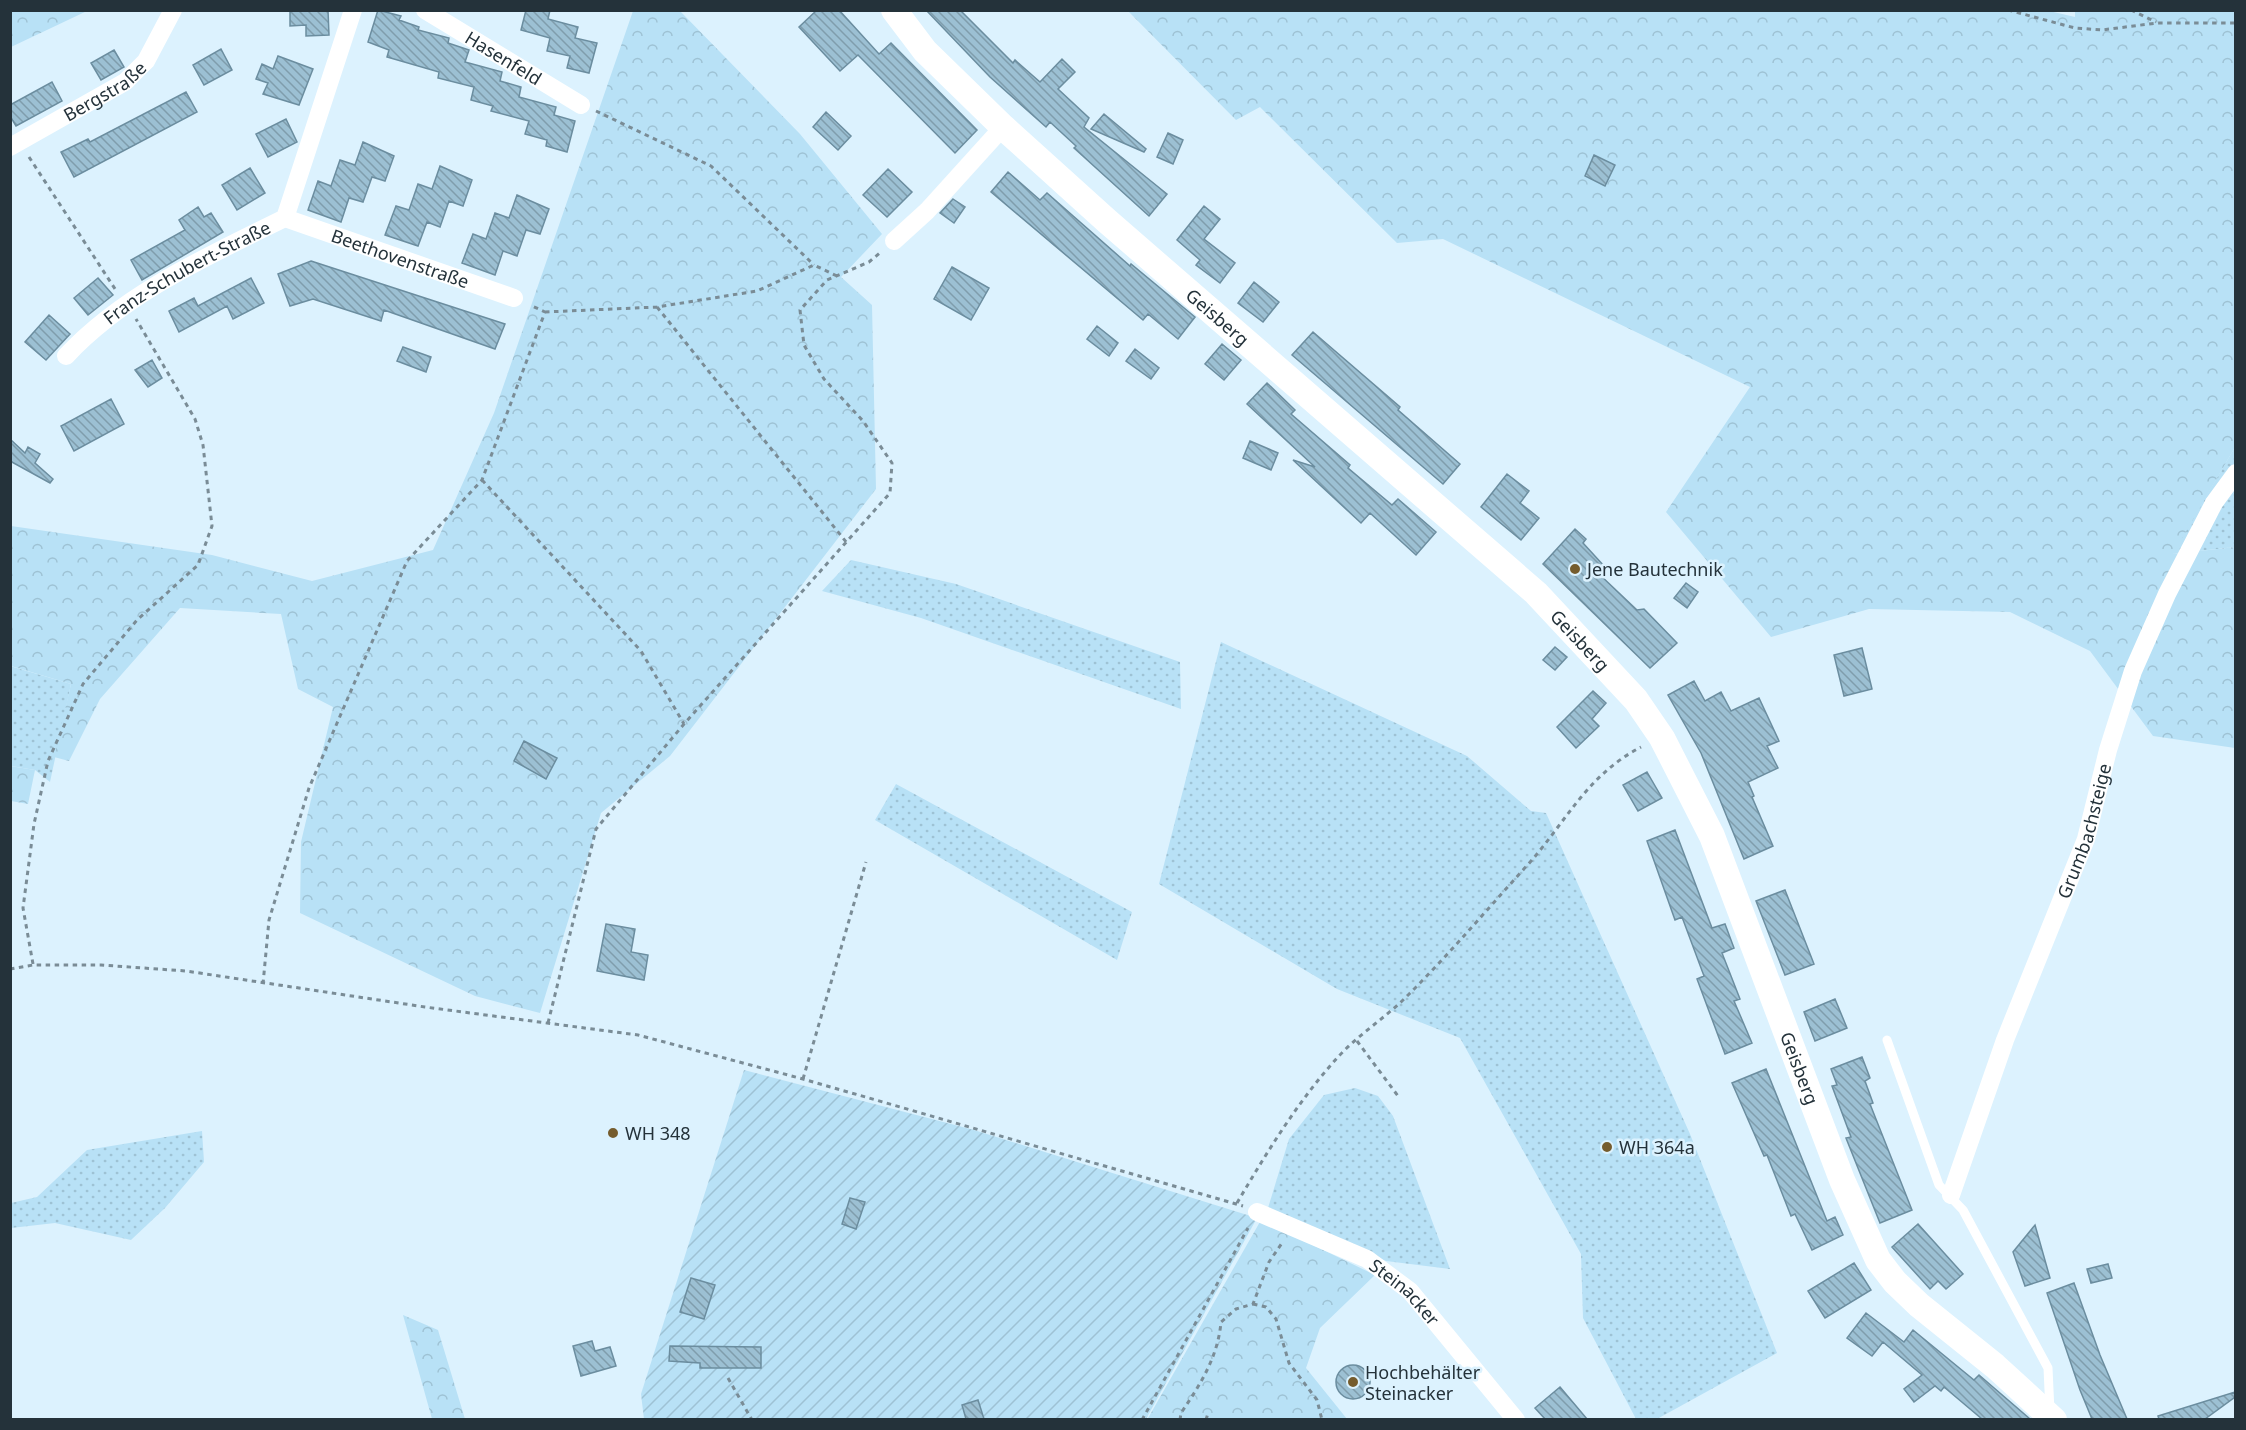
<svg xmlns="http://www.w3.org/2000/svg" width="2246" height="1430" font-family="'Noto Sans',sans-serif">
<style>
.grass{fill:url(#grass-dots)}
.forest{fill:url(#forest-crowns)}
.garden{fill:url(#garden-furrows)}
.building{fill:url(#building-back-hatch);stroke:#6b8d9f;stroke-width:1.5}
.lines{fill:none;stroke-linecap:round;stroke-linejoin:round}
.path{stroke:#7a8c96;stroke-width:3;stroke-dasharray:4.5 4.5;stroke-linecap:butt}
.lane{stroke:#fff;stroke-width:9}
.street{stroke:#fff;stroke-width:18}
.secondary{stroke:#fff;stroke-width:26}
.poi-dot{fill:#755c2d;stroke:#dcf2fe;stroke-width:2}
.labels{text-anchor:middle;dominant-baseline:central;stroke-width:5;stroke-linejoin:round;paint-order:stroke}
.street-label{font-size:18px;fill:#24323a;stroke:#dcf2fe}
.poi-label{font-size:18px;fill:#24323a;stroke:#dcf2fe;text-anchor:start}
</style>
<defs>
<pattern id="grass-dots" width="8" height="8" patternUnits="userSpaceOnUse" patternTransform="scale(1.5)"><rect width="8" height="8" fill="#b8e1f6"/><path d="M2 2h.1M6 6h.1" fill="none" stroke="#9ec2d4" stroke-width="1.8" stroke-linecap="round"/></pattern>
<pattern id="forest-crowns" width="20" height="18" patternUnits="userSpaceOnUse" patternTransform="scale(1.5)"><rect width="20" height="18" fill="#b8e1f6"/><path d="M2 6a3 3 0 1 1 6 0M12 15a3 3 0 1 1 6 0" fill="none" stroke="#9ec2d4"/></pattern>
<pattern id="garden-furrows" width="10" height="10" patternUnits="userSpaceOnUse" patternTransform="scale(1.5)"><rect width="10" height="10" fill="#b8e1f6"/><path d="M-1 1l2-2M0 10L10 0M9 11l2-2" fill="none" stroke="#9ec2d4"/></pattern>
<pattern id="building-back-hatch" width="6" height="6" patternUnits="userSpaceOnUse" patternTransform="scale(1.5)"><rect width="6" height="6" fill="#9cc0d3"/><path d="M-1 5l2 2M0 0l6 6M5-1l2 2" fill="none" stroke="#7f9dac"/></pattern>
</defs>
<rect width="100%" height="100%" fill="#dcf2fe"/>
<!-- grass -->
<path class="grass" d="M2235,447v100l-63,7z
M851,560l105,24 224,78 1,47 -260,-91 -99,-27z
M1221,642l246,114 64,55 15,2 144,321 87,219 -120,66h-21l-53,-101 -2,-64 -121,-216 -123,-49 -178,-105z
M10,666l61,18 -21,98 -15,-12 -24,-4z
M896,784l236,128 -15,48 -242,-140z
M1355,1088l23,8 15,20 57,153 -64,-8 -118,-53 21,-69 35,-44z
M202,1131l2,31 -39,46 -34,32 -76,-17 -44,5v-25l26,-6 50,-47z"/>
<!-- forest -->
<path class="forest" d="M11,10h76v1l-76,36z
M2045,10l30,7v-7l160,1v436l-62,107 62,-7v201l-82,-12 -63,-85 -80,-39 -141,-3 -98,28 -105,-125 84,-125 -307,-148 -46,4 -137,-136 -24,13 -108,-109z
M633,11h47l120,123 82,100 -41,43 31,28 4,184 -206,267 -69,57 -61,200 -65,-17 -175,-83 1,-71 32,-135 -35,-18 -17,-75 -101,-6 -80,91 -31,62 -15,-4 17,-73 -60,-18v-140l201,29 100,26 121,-31 61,-137z
M10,766l25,4 -7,34 -17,-3z
M1261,1220l114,55 -55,53 -14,40 41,51 -200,1z
M403,1315l35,15 27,89h-33z"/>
<!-- garden -->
<path class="garden" d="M744,1070l230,60 283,88 -111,201h-502l-3,-25z"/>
<!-- building -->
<path class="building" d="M290,10h38l1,25 -23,1v-11l-16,1z
M378,10l23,6 -2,4 20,7 -1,3 31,8 -1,5 21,7 -4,12 37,10 -2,9 21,6 -2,10 37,10 -2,8 21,6 -8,31 -21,-6 1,-6 -22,-6 4,-13 -38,-10 2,-5 -22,-6 3,-13 -36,-9 1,-6 -52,-15 2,-7 -21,-8z
M526,10h24l-2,9 30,8 -3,11 22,5 -8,30 -22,-5 3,-12 -23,-5 3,-13 -29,-8z
M817,10h22l40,44 12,-11 86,87 -22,23 -97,-98 -18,16 -41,-44z
M926,10h34l53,53 2,-3 25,22 22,-23 13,13 -17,17 31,29 -5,9 83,67 -18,22 -75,-68 2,-2 -26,-24 -4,5 -56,-50z
M221,49l11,21 -28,15 -11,-20z
M114,50l10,17 -23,13 -10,-17z
M278,56l35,13 -14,36 -36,-11 5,-11 -12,-4 6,-15 11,5z
M52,82l10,19 -46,25 -6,-10v-11z
M186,92l11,20 -123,65 -13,-25 27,-13 2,3z
M826,112l25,24 -13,14 -25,-23z
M1104,114l42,35 -2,3 -53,-23z
M286,119l11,23 -29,15 -12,-23z
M1168,133l15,7 -10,24 -16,-7z
M363,142l31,14 -9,25 -13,-4 -9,25 -14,-4 -8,24 -33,-12 10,-29 13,5 9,-26 15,5z
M1594,155l21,10 -10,21 -20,-10z
M440,166l32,14 -9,26 -14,-5 -9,26 -13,-5 -9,24 -33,-11 11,-29 13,4 9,-26 14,5z
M250,168l15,25 -28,17 -15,-25z
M888,169l24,23 -25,25 -24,-22z
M1008,172l32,28 7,-7 83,73 1,-2 64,53 -17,22 -30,-25 -5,6 -152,-128z
M517,195l32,14 -9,25 -14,-4 -9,26 -14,-5 -8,24 -33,-12 11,-29 13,5 9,-26 14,5z
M953,199l12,8 -11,16 -14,-10z
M1204,206l16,13 -16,20 31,24 -15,20 -24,-18 4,-5 -23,-20z
M198,207l6,10 7,-4 12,19 -81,48 -11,-20 54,-30 -6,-10z
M311,261l194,63 -10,25 -111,-39 -3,11 -68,-22 -23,7 -12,-32z
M952,267l37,21 -18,32 -37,-21z
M98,278l15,17 -25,20 -14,-17z
M251,278l13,25 -31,16 -6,-13 -48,26 -10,-21 25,-13 4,8z
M1254,282l25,20 -16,20 -25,-19z
M49,315l21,19 -24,26 -21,-18z
M1097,326l21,17 -9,13 -22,-17z
M1313,332l87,75 -2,3 62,54 -17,20 -151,-129z
M1222,344l19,16 -17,20 -19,-16z
M403,347l28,10 -5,15 -29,-11z
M1135,349l24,19 -8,11 -25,-18z
M152,360l10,18 -14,9 -13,-17z
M1267,383l28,27 -4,4 59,51 -2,3 44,37 6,-6 38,33 -20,23 -46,-42 -9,10 -68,-63 22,7 -68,-63z
M111,399l13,25 -50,27 -13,-25z
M10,439l15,14 3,-6 12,7 -5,9 18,16 -3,4 -40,-22z
M1250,441l28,12 -7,17 -28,-12z
M1507,474l22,17 -9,12 19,15 -18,22 -40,-33z
M1575,529l11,10 -3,4 22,24 -6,7 38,36 7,-1 33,34 -27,25 -107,-104z
M1686,583l12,9 -11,16 -13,-10z
M1555,647l12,10 -12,13 -12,-10z
M1862,648l10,41 -28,7 -10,-41z
M1694,681l11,20 16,-9 10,19 28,-13 20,43 -12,5 11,22 -30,14 6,14 -2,1 21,49 -29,13 -43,-106 -33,-58z
M1593,691l13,12 -14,16 7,7 -23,22 -19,-21z
M524,741l33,17 -11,21 -32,-18z
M1647,772l15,26 -24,13 -15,-26z
M1675,830l37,98 13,-4 9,24 -12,5 18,46 -6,2 18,42 -27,11 -28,-75 7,-3 -22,-59 -7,3 -28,-79z
M1785,890l29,74 -29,11 -29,-74z
M606,924l29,5 -4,23 17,3 -4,25 -47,-9z
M1835,999l12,29 -32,13 -11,-29z
M1862,1057l8,21 -5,3 8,22 -3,1 42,106 -32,13 -34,-85 5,-1 -19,-51 5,-1 -6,-16z
M1766,1069l61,152 8,-4 8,18 -31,15 -17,-36 -4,2 -24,-61 -3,1 -32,-73z
M850,1198l15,4 -9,27 -14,-5z
M1918,1224l45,50 -17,15 -8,-8 -8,8 -38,-42z
M2035,1225l15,53 -25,8 -12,-34z
M1854,1263l17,27 -46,28 -17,-27z
M2108,1264l4,14 -21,5 -4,-14z
M691,1278l24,7 -11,34 -24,-7z
M2074,1283l26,72 27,64h-35l-12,-29 -33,-97z
M1866,1313l38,29 9,-12 61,50 5,-5 51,44h-48l-38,-32 -3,4 -6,-5 -21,16 -10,-13 18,-14 -39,-33 -11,14 -25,-18z
M592,1341l3,10 15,-4 6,19 -35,10 -8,-30z
M670,1346l91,1v21h-61v-5l-31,-2z
M1336 1382a17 17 0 1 1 34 0a17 17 0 1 1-34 0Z
M1560,1387l27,32h-42l-10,-11z
M2235,1392v5l-30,22h-46l-1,-3z
M978,1400l6,19h-18l-4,-14z"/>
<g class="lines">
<!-- path -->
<path class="path" d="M2008,10l67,18 27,2 55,-7h79
M2131,10l25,12
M596,111l115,55 103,99
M29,157l88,135
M657,307l190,236
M545,312l112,-5 100,-16 57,-26 23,11
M482,480l159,171 43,73
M33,964l-10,-56 11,-84 14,-63 35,-77 54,-64 61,-55 14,-39 -9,-81 -8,-26 -59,-100
M10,969l23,-4h68l85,6 239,36 213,28 165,44 440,127
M263,984l6,-64 40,-132 98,-227 75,-81 63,-168 -15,-7
M548,1023l48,-194 88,-105 206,-231 2,-30 -29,-42 -39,-42 -20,-34 -4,-35 27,-30 42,-18 12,-10
M1357,1041l41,55
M803,1079l63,-217
M1237,1203c30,-51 61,-102 101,-146 19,-21 44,-37 65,-57 42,-41 80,-86 120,-130 42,-45 61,-93 118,-123
M1253,1304l13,3 10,12 13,44 28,37 5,20
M728,1378l24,42
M1142,1420l106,-192
M1180,1420l1,-7c19,-28 37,-56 40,-91l15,-13 17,-5 16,-42 13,-19
M1206,1420l2,-7"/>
<!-- lane -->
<path class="lane" d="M1887,1040l52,145 24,25 85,158 2,44"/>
<!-- street -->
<g class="street">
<path id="s1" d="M425,10l156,95"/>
<path id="s2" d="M10,147l115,-65 21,-21 27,-51"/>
<path id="s3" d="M285,218l229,80"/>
<path d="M894,241l33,-30 76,-84"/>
<path id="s4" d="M66,356c59,-63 142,-100 219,-138l68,-208"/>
<path id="s5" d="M1951,1195l54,-155 81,-201 22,-89 25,-79 34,-77 47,-91 22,-30"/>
<path id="s6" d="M1257,1212l110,47 43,32 106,129"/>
</g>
<!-- secondary -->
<path class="secondary" id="s7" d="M894,10l31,41 78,76 104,94 429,372 100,107 26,38 50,98 130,344 36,80 17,22 24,23 76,61 59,54"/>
</g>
<!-- markers -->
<g class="poi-dot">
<circle cx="1575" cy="569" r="6"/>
<circle cx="613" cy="1133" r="6"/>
<circle cx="1607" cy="1147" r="6"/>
<circle cx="1353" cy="1382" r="6"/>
</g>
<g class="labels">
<!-- street labels -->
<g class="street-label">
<text stroke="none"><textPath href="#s1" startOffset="92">Hasenfeld</textPath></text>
<text stroke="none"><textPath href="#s2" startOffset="110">Bergstraße</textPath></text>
<text stroke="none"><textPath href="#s3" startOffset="122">Beethovenstraße</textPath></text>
<text stroke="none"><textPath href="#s4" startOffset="148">Franz-Schubert-Straße</textPath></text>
<text stroke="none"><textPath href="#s7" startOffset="447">Geisberg</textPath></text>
<text stroke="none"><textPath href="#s7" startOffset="933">Geisberg</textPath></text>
<text stroke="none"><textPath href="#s5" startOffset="388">Grumbachsteige</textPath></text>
<text stroke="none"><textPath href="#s7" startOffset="1419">Geisberg</textPath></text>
<text stroke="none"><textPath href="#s6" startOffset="170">Steinacker</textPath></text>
</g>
<!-- poi labels -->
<g class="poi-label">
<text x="1587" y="569">Jene Bautechnik</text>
<text x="625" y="1133">WH 348</text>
<text x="1619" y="1147">WH 364a</text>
<text x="1365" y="1372">Hochbehälter<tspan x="1365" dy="21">Steinacker</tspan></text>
</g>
</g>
<!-- border -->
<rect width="2246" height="1430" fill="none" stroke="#24323a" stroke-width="24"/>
</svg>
